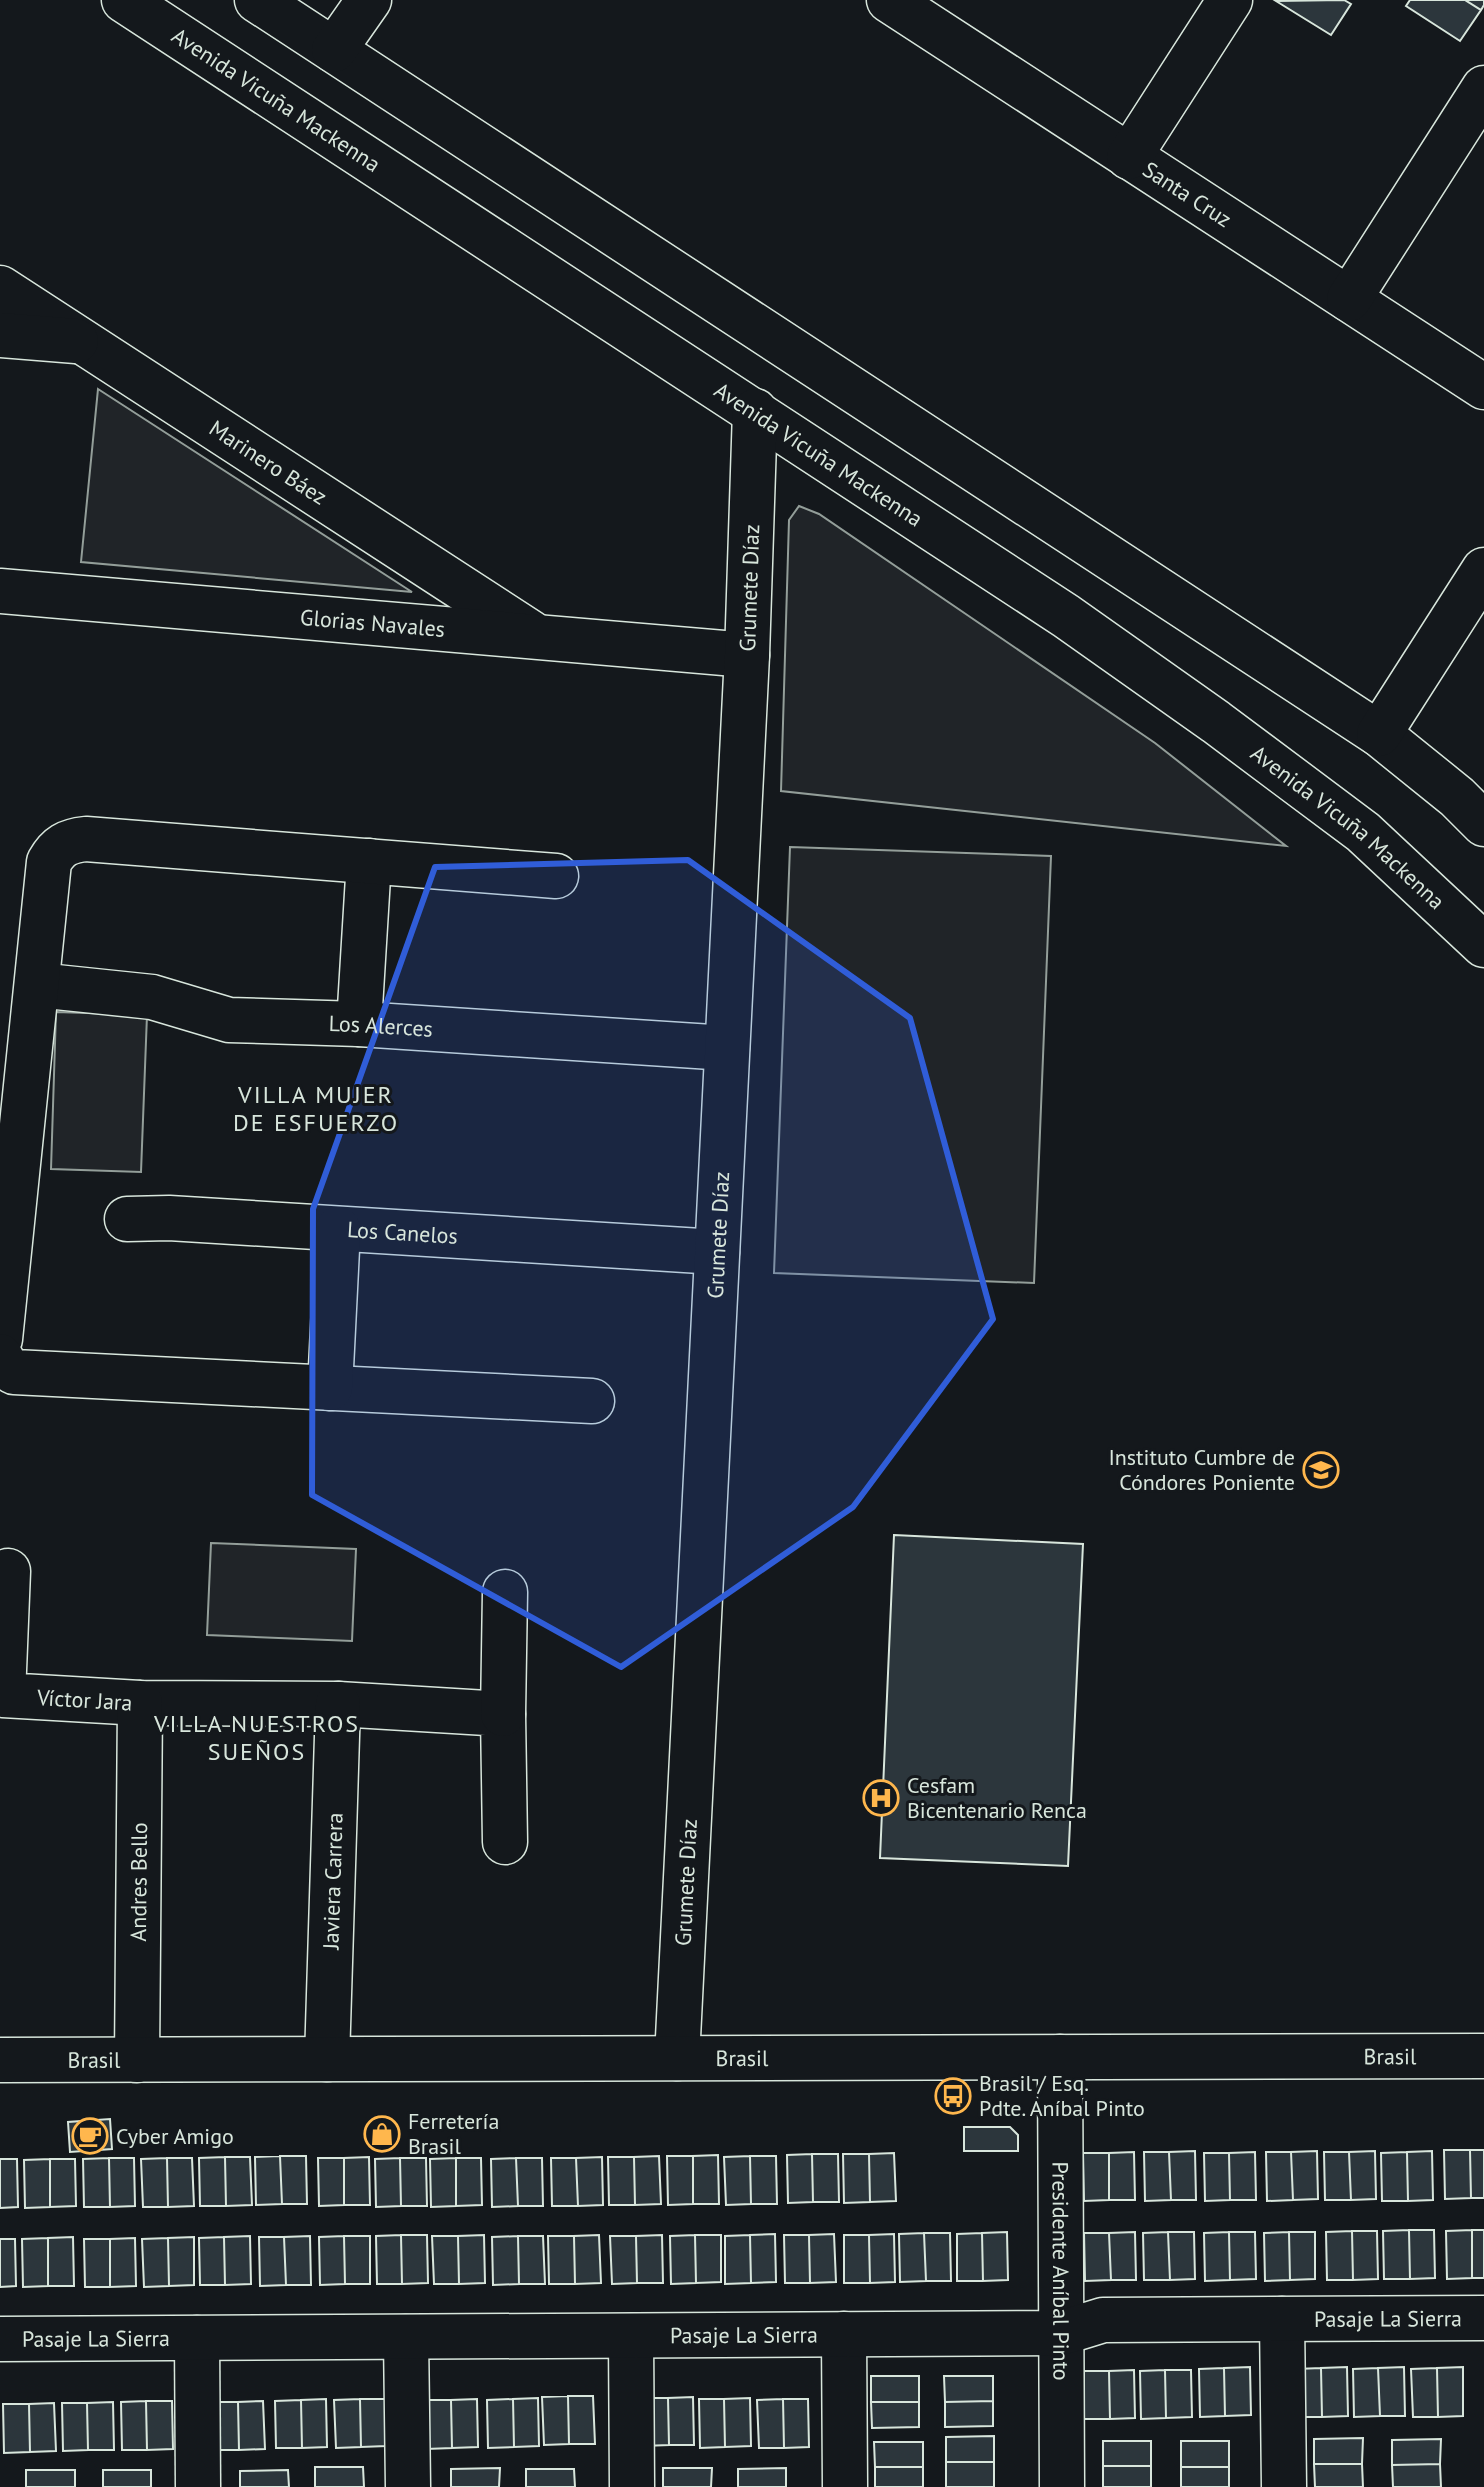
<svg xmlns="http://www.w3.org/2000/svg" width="1484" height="2487" font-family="'PT Sans',sans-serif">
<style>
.green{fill:#202428;stroke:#939e99;stroke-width:2}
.building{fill:#2c363c;stroke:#d8e6dc;stroke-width:2}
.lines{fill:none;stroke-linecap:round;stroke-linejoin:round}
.minor-casing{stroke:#d8e6dc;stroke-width:47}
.major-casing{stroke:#d8e6dc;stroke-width:47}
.minor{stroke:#14181c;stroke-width:44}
.major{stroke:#14181c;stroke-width:44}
.marked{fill:#305dd8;fill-opacity:0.2;stroke:#305dd8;stroke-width:6;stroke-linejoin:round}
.labels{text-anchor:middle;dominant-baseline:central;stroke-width:6;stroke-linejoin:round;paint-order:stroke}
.street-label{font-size:22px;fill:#d8e6dc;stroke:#14181c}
.poi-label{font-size:22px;fill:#d8e6dc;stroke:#14181c;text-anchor:start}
.neighbourhood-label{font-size:24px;letter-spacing:2px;fill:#d8e6dc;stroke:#14181c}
</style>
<rect width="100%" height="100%" fill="#14181c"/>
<!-- green -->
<path class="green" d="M98,389l314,203 -331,-30z
M799,506l20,8 336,229 131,103 -505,-55 8,-271z
M790,847l261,9 -17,427 -260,-10z
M56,1012l91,3 -6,157 -90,-3z
M211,1543l145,6 -4,92 -145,-6z"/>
<!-- building -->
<path class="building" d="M1344,0l7,4 -20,31 -55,-34z
M1410,0h55l16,10 -21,31 -54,-35z
M1465,0h19v5l-3,5z
M894,1535l189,9 -15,322 -188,-8z
M110,2119l2,30 -42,3 -2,-30z
M964,2127h46l8,8v16h-54z
M1444,2150h26l1,48 -26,1z
M1470,2150h14v48h-13z
M1195,2151l1,49h-25l-2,-48z
M1317,2151l1,48 -25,1 -2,-48z
M1375,2151l1,48 -25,1 -2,-48z
M1432,2151l1,49 -25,1 -1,-49z
M1134,2152l1,48h-26v-47z
M1144,2152h25l2,48 -26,1z
M1255,2152l1,48h-26l-1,-47z
M1266,2152h25l2,48 -26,1z
M1324,2152h25l2,48h-26z
M1407,2152l1,49h-26l-1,-48z
M894,2153l2,48 -26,1 -1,-48z
M1083,2153h26v47l-25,1z
M1204,2153h25l1,47 -25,1z
M812,2154h26l1,48h-26z
M812,2154l1,48 -25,1 -1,-48z
M843,2154h26l1,48 -26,1z
M718,2155l1,49h-26v-48z
M280,2156h26l1,48h-25z
M280,2156l2,48 -26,1 -1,-48z
M659,2156l2,48 -26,1 -1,-48z
M667,2156h26v48l-25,1z
M750,2156h26l1,48h-26z
M750,2156l1,48 -25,1 -2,-48z
M225,2157h25l2,48 -26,1z
M225,2157l1,49h-26l-1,-48z
M369,2157l1,48h-26v-47z
M602,2157l1,48 -25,1 -2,-48z
M608,2157h26l1,48h-26z
M109,2158h25l1,48 -25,1z
M109,2158l1,49h-26l-1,-48z
M167,2158h25l2,48 -26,1z
M167,2158l1,49h-25l-2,-48z
M318,2158h26v47l-25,1z
M400,2158h26l1,48h-26z
M400,2158l1,48 -25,1 -1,-48z
M456,2158h25l1,47 -26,1z
M456,2158v48l-25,1 -1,-48z
M516,2158h26l1,48h-25z
M516,2158l2,48 -26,1 -1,-48z
M551,2158h25l2,48h-26z
M0,2159h17l1,48 -18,1z
M50,2159h25l1,47 -26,1z
M50,2159v48l-25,1 -1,-48z
M1409,2230l1,49h-26l-1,-48z
M1409,2230h25l1,48 -25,1z
M1472,2230v48l-25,1 -1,-48z
M1472,2230h12v48h-12z
M1352,2231l1,49h-26l-1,-48z
M1352,2231h25l1,48 -25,1z
M1007,2232l1,48 -25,1 -1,-48z
M1135,2232l1,48h-25l-2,-47z
M1168,2232l2,48h-26l-1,-47z
M1168,2232h26l1,47 -25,1z
M1229,2232l1,48 -25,1 -1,-48z
M1229,2232h26l1,47 -26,1z
M1289,2232l1,48 -25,1 -1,-48z
M1289,2232h26v47l-25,1z
M924,2233h26l1,48h-25z
M924,2233l2,48 -26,1 -1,-48z
M982,2233l1,48h-26v-47z
M1084,2233h25l2,47 -26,1z
M775,2234l1,48 -25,1 -1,-48z
M834,2234l2,48 -26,1 -1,-48z
M894,2234l1,48 -25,1 -1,-48z
M401,2235h26l1,48 -26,1z
M401,2235l1,49h-25l-1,-48z
M484,2235l1,48 -26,1 -1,-48z
M599,2235l2,48 -26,1 -1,-48z
M662,2235l1,48h-26l-1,-47z
M695,2235h26v47l-25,1z
M695,2235l1,48 -25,1 -1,-48z
M750,2235l1,48 -26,1v-48z
M784,2235h25l1,48h-25z
M844,2235h25l1,48h-26z
M250,2236l1,48 -26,1 -1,-48z
M310,2236l1,49h-25l-2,-48z
M344,2236h26v48h-25z
M344,2236l1,48 -25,1 -1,-48z
M432,2236h26l1,48h-25z
M518,2236h25l2,48h-26z
M518,2236l1,48 -26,1 -1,-48z
M548,2236h26l1,48h-26z
M610,2236h26l1,47 -25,1z
M73,2237l1,49h-26v-48z
M194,2237v48l-25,1 -1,-48z
M224,2237l1,48h-25l-1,-47z
M259,2237h25l2,48 -26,1z
M48,2238v48l-25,1 -1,-48z
M135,2238l1,48 -26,1v-48z
M168,2238l1,48 -25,1 -2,-48z
M0,2239h15l1,47 -16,1z
M84,2239h26v48h-25z
M1250,2367l1,48 -26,1 -1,-48z
M1347,2367l1,49 -26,1 -1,-49z
M1404,2367l1,49h-25l-2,-48z
M1463,2367v49l-25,1 -1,-49z
M1224,2368l1,48 -25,1 -1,-48z
M1321,2368l1,49h-25l-1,-48z
M1378,2368l2,48 -26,1 -1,-48z
M1437,2368l1,49h-25l-2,-48z
M1134,2370l1,48 -25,1 -1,-48z
M1165,2370l1,48 -25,1 -1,-48z
M1165,2370h26l1,47 -26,1z
M1084,2371h25l1,48h-26z
M871,2376h48v26h-48z
M944,2376h49v25l-48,1z
M568,2396l1,48 -25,1 -2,-48z
M568,2396h25l2,48h-26z
M693,2397l1,48h-25l-1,-47z
M538,2398l1,48 -25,1 -1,-48z
M642,2398h26l1,47 -26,1z
M750,2398l1,48 -26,1 -1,-48z
M326,2399l1,48 -25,1 -1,-48z
M360,2399l1,48 -25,1 -2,-48z
M360,2399h26v47l-25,1z
M477,2399l1,48 -26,1 -1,-48z
M513,2399l1,48 -26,1 -1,-48z
M699,2399h25l1,48 -25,1z
M783,2399l1,49h-25l-2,-48z
M783,2399h25l1,48 -25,1z
M301,2400l1,48h-26l-1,-47z
M426,2400h25l1,48 -26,1z
M146,2401l1,49h-25l-1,-48z
M146,2401h26l1,48 -26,1z
M263,2401l2,48 -26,1 -1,-48z
M993,2401v25l-48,1v-25z
M113,2402l1,48h-26l-1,-47z
M213,2402h25l1,48h-26z
M871,2402h48v25l-47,1z
M54,2403l2,48 -26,1 -1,-48z
M62,2403h25l1,47 -25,1z
M3,2404h26l1,48 -26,1z
M994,2436v26h-48v-25z
M1363,2438l-1,26h-48v-25z
M1441,2439l-1,25 -48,1v-25z
M1103,2441h48v25h-48z
M1181,2441h48v26h-48z
M874,2442h49v25h-48z
M946,2462h48v25h-48z
M1314,2464h48l1,23h-48z
M1440,2464l1,23h-48l-1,-22z
M1103,2466h48v21h-48z
M315,2467h48l1,20h-49z
M875,2467h48v20h-48z
M1181,2467h48v20h-48z
M500,2468l-1,19h-48v-18z
M663,2468h49l-1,19h-48z
M786,2468v19h-48v-18z
M526,2469h48l1,18h-49z
M26,2470h49v17h-49z
M103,2470h48v17h-48z
M288,2470l1,17h-49v-16z"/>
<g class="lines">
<defs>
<g id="minor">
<path id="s1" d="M124,0l942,616 150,106 147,110 121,113"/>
<path d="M257,0l1122,734 78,63 27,27"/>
<path id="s2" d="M889,0l595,387"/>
<path d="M334,50l35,-50"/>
<path d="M1129,157l101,-157"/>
<path id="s3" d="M0,288l531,345"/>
<path d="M1349,299l135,-211"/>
<path d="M0,335l76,6"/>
<path id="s4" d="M0,591l747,64"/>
<path d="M1379,734l105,-164"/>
<path id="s5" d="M37,985l115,12 77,23 130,4 368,24"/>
<path d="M359,1024l10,-163"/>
<path id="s6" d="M127,1219l42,-1 548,34"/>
<path d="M0,1339l49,-477c9,-16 18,-21 37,-23l470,37"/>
<path d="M0,1356l6,11 8,5 578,29"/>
<path d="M330,1388l8,-159"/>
<path id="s7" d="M8,1571l-5,124 137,8 198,1 165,10 2,128"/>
<path d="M503,1714l2,-122"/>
<path id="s8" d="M1060,2057l2,430"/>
<path id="s9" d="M677,2058l70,-1403 8,-244"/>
<path id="s10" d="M327,2059l11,-355"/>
<path id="s11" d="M137,2060l3,-357"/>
<path d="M1282,2319l2,168"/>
<path d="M844,2334l1,153"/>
<path d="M631,2336l1,151"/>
<path d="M406,2337l2,150"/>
<path d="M197,2338l1,149"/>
<path id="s12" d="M0,2339l1061,-6 42,-13 381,-2"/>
</g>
<g id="major">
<path id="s13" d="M0,2060l1484,-4"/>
</g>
</defs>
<!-- minor casing -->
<use href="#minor" class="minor-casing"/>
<!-- major casing -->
<use href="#major" class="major-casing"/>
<!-- minor -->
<use href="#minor" class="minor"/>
<!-- major -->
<use href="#major" class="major"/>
</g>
<!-- marked area -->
<path class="marked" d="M688,860l222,158 83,301 -140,188 -232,160 -309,-172 1,-286 122,-342z"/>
<!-- icons -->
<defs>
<symbol id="school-ring" viewBox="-11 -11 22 22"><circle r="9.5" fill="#14181c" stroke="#ffb74d" stroke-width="1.5"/><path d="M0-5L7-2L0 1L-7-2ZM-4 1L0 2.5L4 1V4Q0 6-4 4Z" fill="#ffb74d"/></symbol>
<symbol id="hospital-ring" viewBox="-11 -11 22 22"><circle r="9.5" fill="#14181c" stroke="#ffb74d" stroke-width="1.5"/><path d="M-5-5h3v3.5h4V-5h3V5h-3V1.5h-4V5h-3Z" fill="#ffb74d"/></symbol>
<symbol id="bus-ring" viewBox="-11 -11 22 22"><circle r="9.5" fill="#14181c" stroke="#ffb74d" stroke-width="1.5"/><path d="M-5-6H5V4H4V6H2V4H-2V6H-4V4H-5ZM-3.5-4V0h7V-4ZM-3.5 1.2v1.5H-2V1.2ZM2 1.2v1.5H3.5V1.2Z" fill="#ffb74d"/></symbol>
<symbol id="shop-ring" viewBox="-11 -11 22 22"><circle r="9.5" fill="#14181c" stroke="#ffb74d" stroke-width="1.5"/><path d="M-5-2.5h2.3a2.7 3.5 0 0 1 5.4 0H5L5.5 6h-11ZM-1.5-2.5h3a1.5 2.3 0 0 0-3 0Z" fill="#ffb74d"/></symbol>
<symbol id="cafe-ring" viewBox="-11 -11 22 22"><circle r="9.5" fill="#14181c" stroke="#ffb74d" stroke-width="1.5"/><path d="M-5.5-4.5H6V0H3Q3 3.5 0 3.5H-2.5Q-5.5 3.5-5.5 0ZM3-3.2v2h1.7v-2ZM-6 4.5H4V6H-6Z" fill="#ffb74d"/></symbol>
</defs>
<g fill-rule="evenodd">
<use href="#school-ring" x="1301" y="1450" width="40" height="40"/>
<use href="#hospital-ring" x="861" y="1778" width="40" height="40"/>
<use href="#bus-ring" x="933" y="2076" width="40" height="40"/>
<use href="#shop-ring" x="362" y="2114" width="40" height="40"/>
<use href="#cafe-ring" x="70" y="2116" width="40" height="40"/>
</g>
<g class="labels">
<!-- street labels -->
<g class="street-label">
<text stroke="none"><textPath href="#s1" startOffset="182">Avenida Vicuña Mackenna</textPath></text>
<text stroke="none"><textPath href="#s2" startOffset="356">Santa Cruz</textPath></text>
<text stroke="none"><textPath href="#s1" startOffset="830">Avenida Vicuña Mackenna</textPath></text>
<text stroke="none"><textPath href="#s3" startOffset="320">Marinero Báez</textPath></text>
<text stroke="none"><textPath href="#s9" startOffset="1472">Grumete Díaz</textPath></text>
<text stroke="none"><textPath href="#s4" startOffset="374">Glorias Navales</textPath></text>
<text stroke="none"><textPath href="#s1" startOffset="1478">Avenida Vicuña Mackenna</textPath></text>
<text stroke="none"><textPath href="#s5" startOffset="348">Los Alerces</textPath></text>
<text stroke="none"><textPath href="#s6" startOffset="276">Los Canelos</textPath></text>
<text stroke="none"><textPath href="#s9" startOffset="824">Grumete Díaz</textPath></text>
<text stroke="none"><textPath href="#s7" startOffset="206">Víctor Jara</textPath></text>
<text stroke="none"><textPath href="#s11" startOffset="178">Andres Bello</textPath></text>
<text stroke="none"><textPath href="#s10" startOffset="178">Javiera Carrera</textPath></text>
<text stroke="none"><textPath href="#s9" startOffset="176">Grumete Díaz</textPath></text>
<text stroke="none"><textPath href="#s13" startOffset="1390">Brasil</textPath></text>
<text stroke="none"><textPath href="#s13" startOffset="742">Brasil</textPath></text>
<text stroke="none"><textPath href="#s13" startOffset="94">Brasil</textPath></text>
<text stroke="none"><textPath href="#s8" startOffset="214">Presidente Aníbal Pinto</textPath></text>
<text stroke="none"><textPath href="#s12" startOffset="1390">Pasaje La Sierra</textPath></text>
<text stroke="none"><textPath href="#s12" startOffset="744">Pasaje La Sierra</textPath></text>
<text stroke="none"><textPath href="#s12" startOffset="96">Pasaje La Sierra</textPath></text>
</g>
<!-- poi labels -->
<g class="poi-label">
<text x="1295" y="1457" text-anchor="end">Instituto Cumbre de<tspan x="1295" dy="25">Cóndores Poniente</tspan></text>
<text x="907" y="1785">Cesfam<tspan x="907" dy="25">Bicentenario Renca</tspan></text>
<text x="979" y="2083">Brasil / Esq.<tspan x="979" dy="25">Pdte. Aníbal Pinto</tspan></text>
<text x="408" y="2121">Ferretería<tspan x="408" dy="25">Brasil</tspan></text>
<text x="116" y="2136">Cyber Amigo</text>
</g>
<!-- neighbourhood labels -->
<g class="neighbourhood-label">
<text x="316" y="1094">VILLA MUJER<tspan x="316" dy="28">DE ESFUERZO</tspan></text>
<text x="257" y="1723">VILLA NUESTROS<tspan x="257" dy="28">SUEÑOS</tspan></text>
</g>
</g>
</svg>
